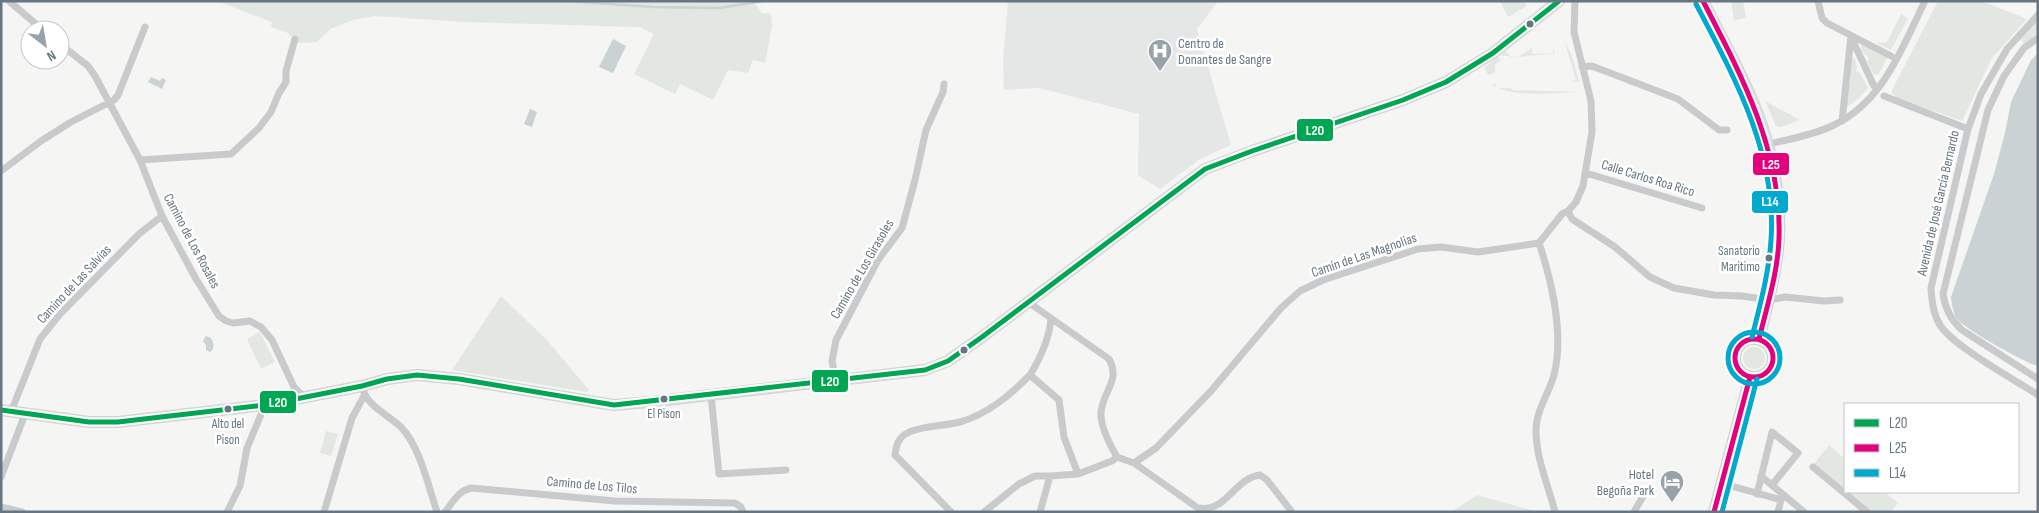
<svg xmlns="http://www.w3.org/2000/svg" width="2039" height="513" font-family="'Sofia Sans Condensed',sans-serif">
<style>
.built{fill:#e5e6e6}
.green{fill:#e3e7e1}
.water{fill:#cad2d4}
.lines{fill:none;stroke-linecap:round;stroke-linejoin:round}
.stream{stroke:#cad2d4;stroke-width:2.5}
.secondary-casing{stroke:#d1d2d3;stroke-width:12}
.street{stroke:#c9cacb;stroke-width:7}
.secondary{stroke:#dedfdf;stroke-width:10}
.bus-1-casing{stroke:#fff;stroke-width:9}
.bus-2-casing{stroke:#fff;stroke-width:9}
.bus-3-casing{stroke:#fff;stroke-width:9}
.bus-1{stroke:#00a651;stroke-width:5}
.bus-2{stroke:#e5007d;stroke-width:5}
.bus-3{stroke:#00a9ce;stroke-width:5}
.bus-dot{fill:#667682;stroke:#fff;stroke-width:2}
.labels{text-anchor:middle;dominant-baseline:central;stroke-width:5;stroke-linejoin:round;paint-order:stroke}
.bus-label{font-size:13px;fill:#667682;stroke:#fff}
.poi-label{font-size:14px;fill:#667682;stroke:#fff;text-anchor:start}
.street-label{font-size:14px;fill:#667682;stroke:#fff}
.line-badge{stroke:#fff;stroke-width:2}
.badge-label{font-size:14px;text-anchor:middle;font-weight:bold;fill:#fff}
</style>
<rect width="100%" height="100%" fill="#f5f5f3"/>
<!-- built -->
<path class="built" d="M1008,1h210l-21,28 34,116 -31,14 -40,30 -22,-14 1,-61 -100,-26 -35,2 -1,-28z"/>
<!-- green -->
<path class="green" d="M217,1h536l9,12 9,1 1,12 -7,37 -12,-3 -5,13 -20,-3 -15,30 -33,-16 -5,10 -41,-20 20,-40 -14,-7 -175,-5 -91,-6 -21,4 -23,9 -13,13 -20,1 -9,-10 -17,-6 1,-5z
M1500,1h24l3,5 -19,11z
M1731,1h12l3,17 -12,2z
M1938,1h44l45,18 -35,39 -30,63 -65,-23 -6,-6z
M1901,14l7,5 -17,31 -15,-7 11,-1z
M2038,19v14l-14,11 -4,-6z
M1564,39l9,20 6,23h-8l5,-2z
M1862,44l25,14 -8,16 -5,1 -7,-13 2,-4c-4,-4 -10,-7 -7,-14z
M1532,48v6l21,-1v-5l2,5 -44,5 -2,-2h-9l6,-5 5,6h7z
M1498,57l2,3 -5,5v8l-7,2 -4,-7z
M1852,58l3,1 2,8 -1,4 4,2 8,15 -9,10 -12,9 -2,-1 2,-20 4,-4 -2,-5z
M1494,83l4,5h12l3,2 69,2c-26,0 -67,7 -89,-7z
M1765,101l35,19 -19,7 -5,-1z
M501,296l45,43 43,51 -2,2 -135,-22z
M260,332l15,30 -14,7 -14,-30z
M1743 358a11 11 0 1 1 22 0a11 11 0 1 1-22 0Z
M326,431l12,3 -7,22 -11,-3z
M1829,445l16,14v31l-31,-26z
M1848,492h37l13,11 -7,9h-19z
M1477,495l61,17h-87z"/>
<!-- water -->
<path class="water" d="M613,39l13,7 -13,27 -14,-6z
M2038,53v313c-13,-3 -73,-37 -81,-47 -4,-6 -5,-15 -6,-22l43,-123 11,-41 6,-31 20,-42z
M151,77l9,4 2,-3 4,2 -4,9 -14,-7z
M530,109l7,3 -5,15 -8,-3z
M206,336l5,2c3,5 4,11 -1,14l-4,-2v-5l-3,-4z"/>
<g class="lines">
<!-- stream -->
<path class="stream" d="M566,1l87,6 66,1 44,-7"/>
<defs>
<path id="secondary" d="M1703,1c41,80 80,143 76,237 -2,35 -12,68 -20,101
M1735 358a19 19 0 1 1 38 0a19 19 0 1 1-38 0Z
M1,410l88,12h29l147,-17 97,-19 25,-7 30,-4 42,4 142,24 13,2 36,-3 275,-32 23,-9 34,-24 223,-168 47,-18 151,-51 43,-18 47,-29 66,-52
M1714,512l36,-135"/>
</defs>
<!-- secondary casing -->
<use href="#secondary" class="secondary-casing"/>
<!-- street -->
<path class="street" d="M9,1l34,29
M1818,1l4,17 5,5 64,33
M2038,15l-31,34 -26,45 -13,35 -37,159c1,14 2,26 9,37 13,21 75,55 98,70
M1851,37l23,49
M2038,38l-14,10 -20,28 -16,34 -45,184c2,15 8,26 19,36l76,49
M60,44l28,22 7,10 45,84 22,56 34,63 23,37 7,5 7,2 17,-2 11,6 11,13 22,47 10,10
M1582,67l10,-1 86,33 41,31h8
M1884,96l84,33
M1842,121l9,-85
M1769,144c21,-5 44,-9 63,-18 51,-23 70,-78 93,-125
M140,160l91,-6 28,-26 12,-16 8,-19 7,-11v-11l9,-32
M1,171l40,-30 30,-19 43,-22 4,-5 27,-68
M1586,173l116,35
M1568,211l4,8 43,28 35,30 24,11 40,7 28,1 27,4 16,-3 39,4 16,-1
M1539,243c13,39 25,92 15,132 -5,18 -18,36 -18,55 0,29 12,54 19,82
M1028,302l81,57c12,21 -6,32 -8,53 -1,14 9,33 16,45
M1030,375c11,-18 19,-35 21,-56
M836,381l-4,-20 4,-21 42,-80 24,-32 13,-48 11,-50 17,-38 1,-8
M362,386c3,19 25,28 39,41 19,20 27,58 36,85
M711,395l8,79 67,-4
M11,412l29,-73 20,-25 79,-80 23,-18
M1134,463l64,45c29,5 36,-30 62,-33l7,5 25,32
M1813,467l54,45
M1761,476l43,36
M1,477l24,-63
M1728,485l53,15
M1757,494l15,-62 26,21 -26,32
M1,507l21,5
M227,512l13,-26 7,-38 18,-43
M324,512l28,-94 12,-22
M445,512c8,-10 13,-21 26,-24l144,13 120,2 6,4 2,5
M951,512l-56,-57c1,-7 2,-15 9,-20 12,-9 41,-9 56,-13 28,-8 50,-27 70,-47l29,25 5,37 14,37
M984,512l35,-28 16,-8h15
M1040,512l10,-36 28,-2 34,-13 5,-4 17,6 22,-15 55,-57 70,-83 19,-17 23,-11 95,-31 23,-2 37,5 61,-9 23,-29 6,-3 8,-9 7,-16 9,-54 -1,-31 -17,-69 1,-31
M1634,512l11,-19
M1778,512l4,-16"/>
<!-- secondary -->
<use href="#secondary" class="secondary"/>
<defs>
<path id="bus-1" d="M1,410l88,12h29l147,-17 97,-19 25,-7 30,-4 42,4 155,26 311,-35 23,-9 34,-24 223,-168 47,-18 151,-51 43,-18 47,-29 66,-52"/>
<path id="bus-2" d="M1703,1c39,75 79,150 76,237 -1,34 -12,68 -20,101
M1735 358a19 19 0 1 1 38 0a19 19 0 1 1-38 0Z
M1714,512l36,-135"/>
<path id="bus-3" d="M1696,4c39,74 81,150 75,236 -2,33 -11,65 -19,97
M1728 358a26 26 0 1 1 52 0a26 26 0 1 1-52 0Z
M1722,512l35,-133"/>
</defs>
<!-- bus-1 casing -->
<use href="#bus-1" class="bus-1-casing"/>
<!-- bus-2 casing -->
<use href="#bus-2" class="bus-2-casing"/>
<!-- bus-3 casing -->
<use href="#bus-3" class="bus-3-casing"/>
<!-- bus-1 -->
<use href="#bus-1" class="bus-1"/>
<!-- bus-2 -->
<use href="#bus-2" class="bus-2"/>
<!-- bus-3 -->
<use href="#bus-3" class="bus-3"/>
</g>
<!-- icons -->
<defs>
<symbol id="hospital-pin" viewBox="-11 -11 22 30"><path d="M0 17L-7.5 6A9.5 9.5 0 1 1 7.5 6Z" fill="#98a2aa" stroke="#fff"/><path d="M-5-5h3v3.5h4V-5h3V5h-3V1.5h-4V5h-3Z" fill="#fff"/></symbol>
<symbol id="hotel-pin" viewBox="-11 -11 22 30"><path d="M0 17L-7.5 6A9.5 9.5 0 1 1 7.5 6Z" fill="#98a2aa" stroke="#fff"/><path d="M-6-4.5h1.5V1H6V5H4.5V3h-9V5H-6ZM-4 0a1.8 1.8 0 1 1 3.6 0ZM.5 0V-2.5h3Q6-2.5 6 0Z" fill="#fff"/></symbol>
</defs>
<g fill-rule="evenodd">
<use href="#hospital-pin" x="1146" y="37" width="28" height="38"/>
<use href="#hotel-pin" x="1658" y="468" width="28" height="38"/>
</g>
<!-- markers -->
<g class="bus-dot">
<circle cx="1530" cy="24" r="4.5"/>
<circle cx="1769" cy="258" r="4.5"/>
<circle cx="964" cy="350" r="4.5"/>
<circle cx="664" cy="399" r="4.5"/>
<circle cx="228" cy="409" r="4.5"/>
</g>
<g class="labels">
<!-- bus labels -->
<g class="bus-label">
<text x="1760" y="251" text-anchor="end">Sanatorio<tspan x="1760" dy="16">Maritimo</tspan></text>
<text x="664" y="414">El Pison</text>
<text x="228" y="424">Alto del<tspan x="228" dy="16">Pison</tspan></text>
</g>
<!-- poi labels -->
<g class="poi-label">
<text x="1178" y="43">Centro de<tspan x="1178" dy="16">Donantes de Sangre</tspan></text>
<text x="1654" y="474" text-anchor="end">Hotel<tspan x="1654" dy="16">Begoña Park</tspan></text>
</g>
<!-- street labels -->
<g class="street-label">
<text transform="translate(1648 178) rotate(17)">Calle Carlos Roa Rico</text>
<text transform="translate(1938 203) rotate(-77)">Avenida de José García Bernardo</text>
<text transform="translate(192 241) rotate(62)">Camino de Los Rosales</text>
<text transform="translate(1364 255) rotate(-19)">Camín de Las Magnolias</text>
<text transform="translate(862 269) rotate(-60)">Camino de Los Girasoles</text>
<text transform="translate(74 284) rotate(-47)">Camino de Las Salvias</text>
<text transform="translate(592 485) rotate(5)">Camino de Los Tilos</text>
</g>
</g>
<g class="line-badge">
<rect x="1296" y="118" width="38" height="24" rx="5" fill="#00a651"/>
<rect x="1752" y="152" width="38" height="24" rx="5" fill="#e5007d"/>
<rect x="1751" y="190" width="38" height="24" rx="5" fill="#00a9ce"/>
<rect x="811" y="369" width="38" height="24" rx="5" fill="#00a651"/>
<rect x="259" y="390" width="38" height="24" rx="5" fill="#00a651"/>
</g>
<g class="badge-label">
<text x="1315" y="135">L20</text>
<text x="1771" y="169">L25</text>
<text x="1770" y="206">L14</text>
<text x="830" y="386">L20</text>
<text x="278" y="407">L20</text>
</g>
<!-- border -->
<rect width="2039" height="513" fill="none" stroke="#667682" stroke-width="5"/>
<!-- legend -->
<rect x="1844" y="403" width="175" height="90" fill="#ffffff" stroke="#c2c8cd"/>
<rect x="1854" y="419" width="25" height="8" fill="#00a651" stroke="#c2c8cd"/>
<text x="1889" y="428" font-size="15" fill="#667682">L20</text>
<rect x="1854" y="444" width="25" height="8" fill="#e5007d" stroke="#c2c8cd"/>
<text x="1889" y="453" font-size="15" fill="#667682">L25</text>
<rect x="1854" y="469" width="25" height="8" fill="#00a9ce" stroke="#c2c8cd"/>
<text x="1889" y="478" font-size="15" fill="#667682">L14</text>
<!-- north arrow -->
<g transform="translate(45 45) rotate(149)"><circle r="24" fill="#ffffff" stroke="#c2c8cd"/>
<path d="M0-4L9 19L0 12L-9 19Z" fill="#98a2aa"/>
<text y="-8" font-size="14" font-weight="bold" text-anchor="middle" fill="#667682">N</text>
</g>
</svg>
